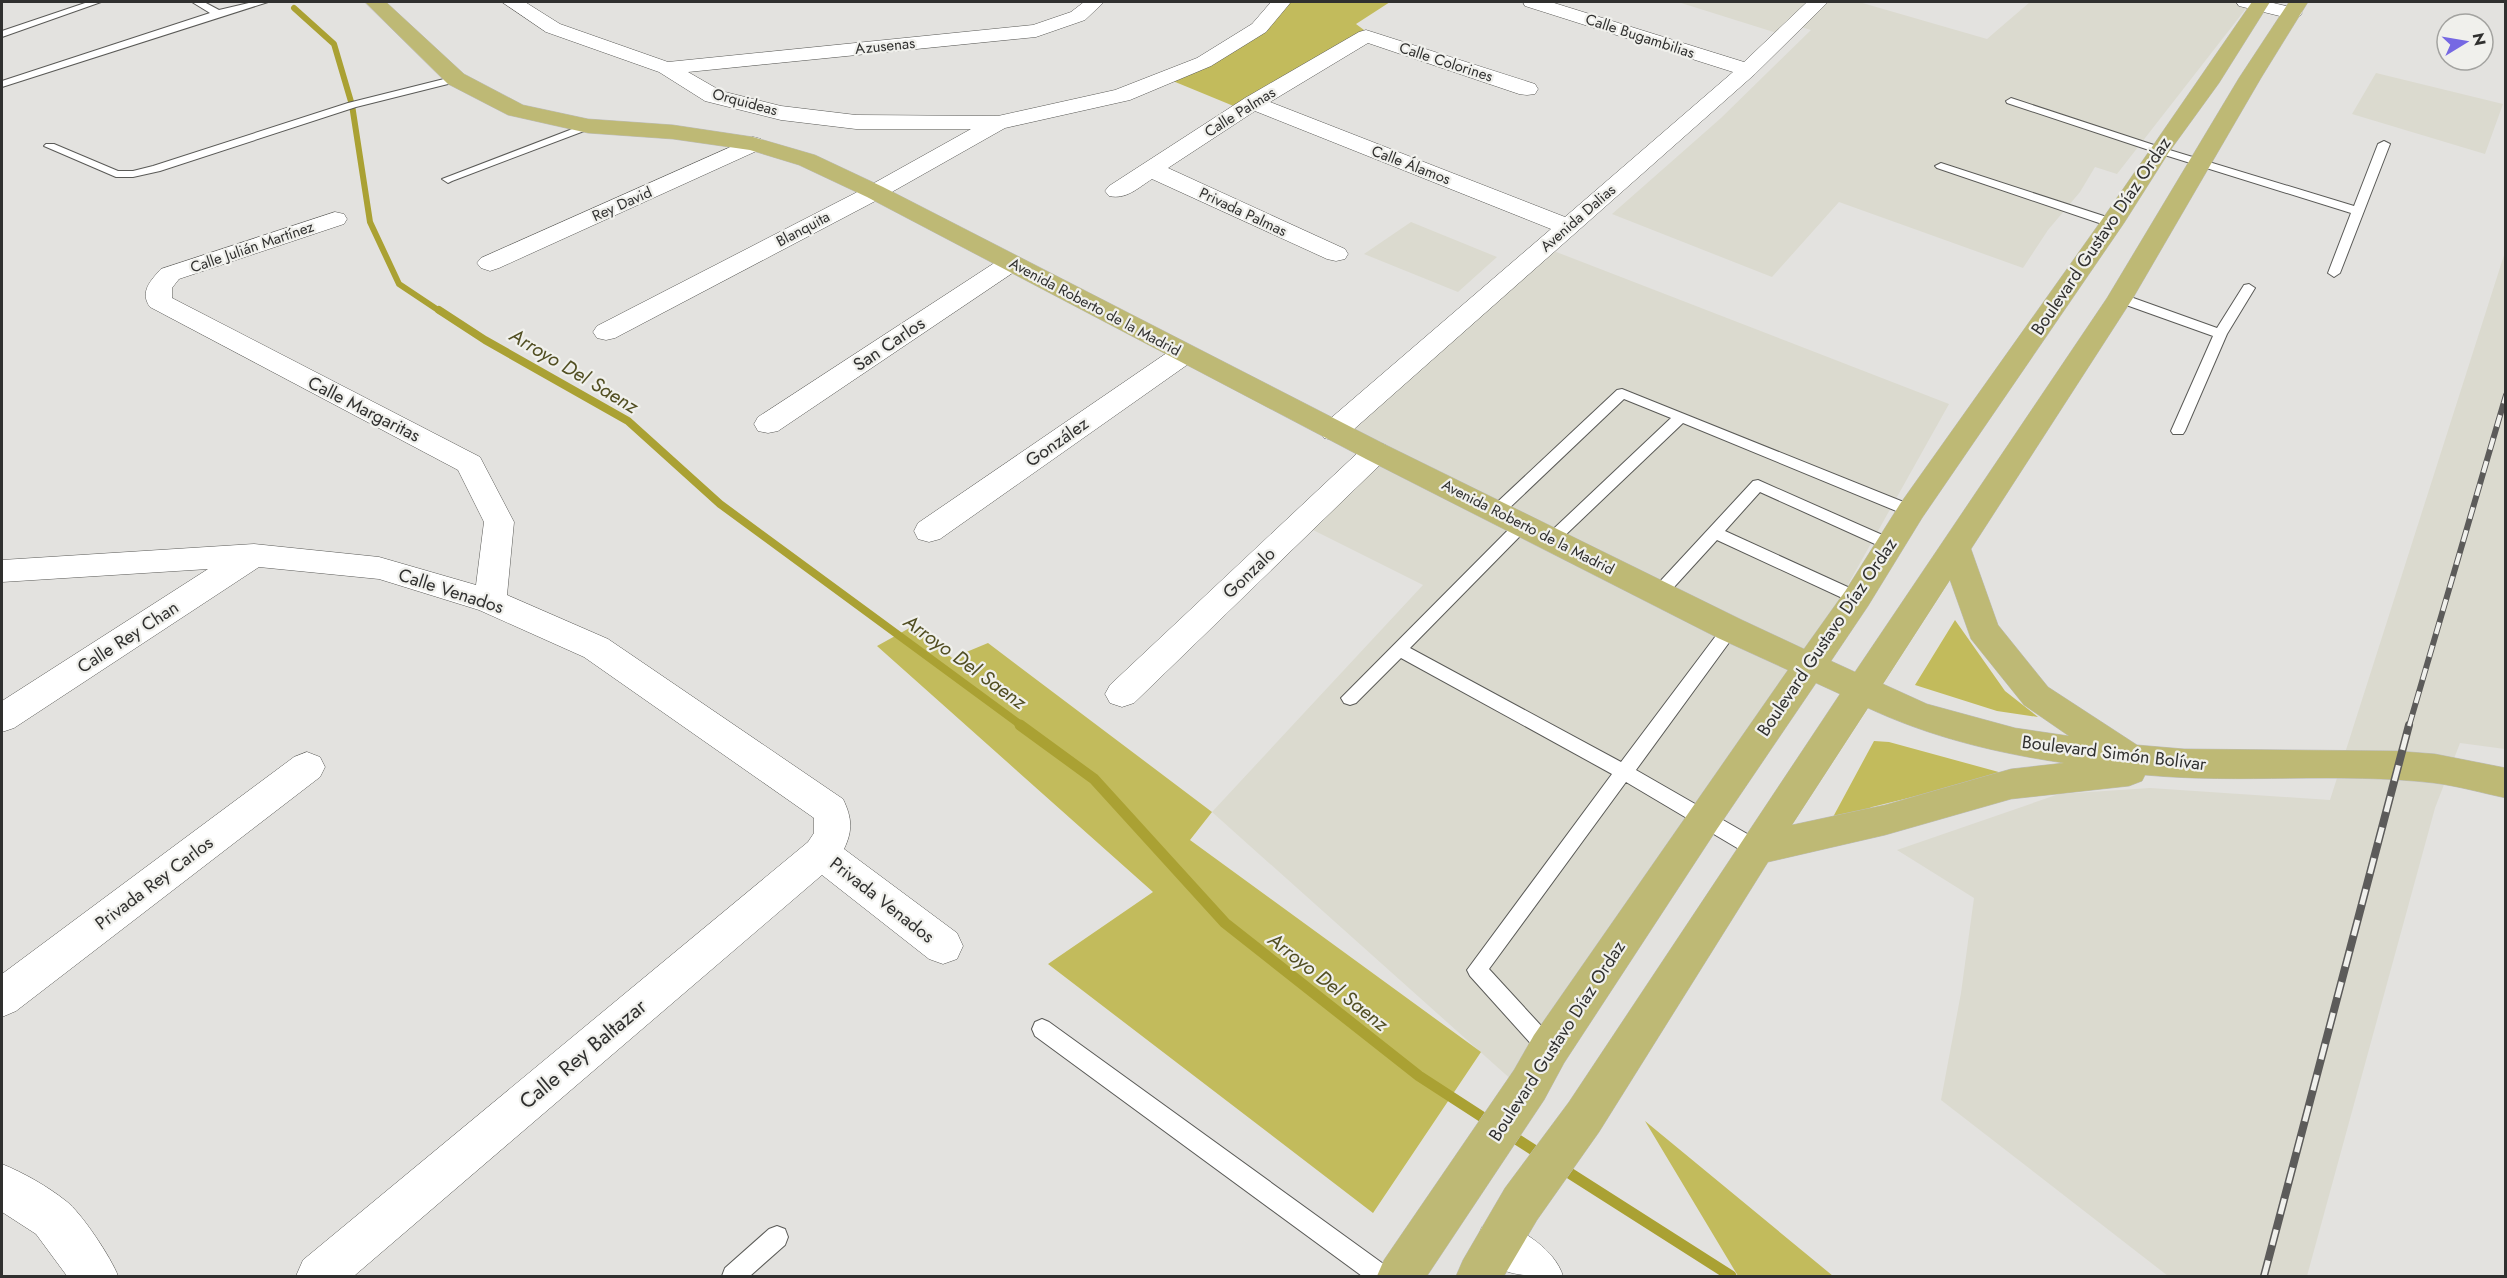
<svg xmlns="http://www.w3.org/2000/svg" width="2507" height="1278" font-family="Jost,sans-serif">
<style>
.built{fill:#dbdacf}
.green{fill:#c2bb5c}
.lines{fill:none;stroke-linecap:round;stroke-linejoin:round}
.stream-far2{stroke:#aaa133;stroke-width:6}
.stream-far1{stroke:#aaa133;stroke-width:8}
.stream{stroke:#aaa133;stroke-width:11}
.service-casing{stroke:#5a5a57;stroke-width:2}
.minor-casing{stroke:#5a5a57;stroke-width:1}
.secondary-casing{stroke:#5a5a57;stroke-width:1}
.primary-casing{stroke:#bdbdbc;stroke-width:1}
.service{fill:#fff;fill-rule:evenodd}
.minor{fill:#fff;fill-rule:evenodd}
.secondary{fill:#fff;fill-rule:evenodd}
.primary{fill:#beb975;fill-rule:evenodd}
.rail-far1-casing{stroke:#5c5b5a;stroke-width:6}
.rail-casing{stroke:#5c5b5a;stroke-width:8}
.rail-far1{stroke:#f0f0ec;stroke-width:4;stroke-dasharray:12;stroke-linecap:butt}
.rail{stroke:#f0f0ec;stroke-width:5;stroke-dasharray:16;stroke-linecap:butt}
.labels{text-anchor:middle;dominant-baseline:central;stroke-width:4.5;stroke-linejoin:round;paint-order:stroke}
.far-street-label{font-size:15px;fill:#30302f;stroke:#f0f0ec}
.street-label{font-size:18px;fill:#30302f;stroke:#f0f0ec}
.water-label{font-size:20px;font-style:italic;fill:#514e22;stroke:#f0f0ec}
.near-street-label{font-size:21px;fill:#30302f;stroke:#f0f0ec}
</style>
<rect width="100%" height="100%" fill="#e3e2df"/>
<!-- built -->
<path class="built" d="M1678,2h181l128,37 43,-37h201l17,4 -131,168 -22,-7 -15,25 -32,38 -25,38 -184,-66 -67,75 -160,-63 109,-96 90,-88 -10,-3 -11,10z
M2376,73l127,31 -18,50 -133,-40z
M1411,222l86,35 -39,35 -94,-38z
M1546,248l403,156 -146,261 -289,417 -302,-270 211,-227 -112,-56 68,-70 -46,-24z
M2505,252v497l-45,-6 -25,65 -128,468h-139l-227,-176 20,-107 13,-95 -77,-48 162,-56 91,-6 180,12z"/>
<!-- green -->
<path class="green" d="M1285,2h105l-34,22 8,6 -128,77 -68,-28 109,-68z
M1955,620l50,71 33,26 -41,-6 -82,-26z
M915,625l37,33 36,-15 224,169 -22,28 291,212 -108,161 -325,-249 105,-72 -276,-246z
M1874,741l15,1 117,32 -134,33 -46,23z
M1645,1121l188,155h-95z"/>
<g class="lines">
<!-- stream-far2 -->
<path class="stream-far2" d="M294,8l40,36 18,61 18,117 29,62 42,28"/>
<!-- stream-far1 -->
<path class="stream-far1" d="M439,310l46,30 143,81 92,83 302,222"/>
<!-- stream -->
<path class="stream" d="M1020,725l74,54 131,144 194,153 71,46
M1507,1133l36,23
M1560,1167l171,109"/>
<defs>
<path id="service" d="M88,2h13l-99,35v-6z
M192,2h12l15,8 34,-8h15l-266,85v-6l208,-68z
M456,76l5,3 -1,2 -104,26 -196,64 -27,6h-17l-72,-31 2,-2h8l64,27h15l20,-5 195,-63z
M2011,98l152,50 191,58 24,-62 6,-3 6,3 -50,129 -6,4 -6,-4 23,-60 -196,-61 -148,-49 -1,-2z
M588,123l4,1v4l-140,53 -4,2 -6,-4z
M1941,163l175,57 2,3 -2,3h-8l-171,-58 -2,-2z
M2249,284l6,4 -28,46 -42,97 -2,3h-10l-2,-3 42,-95 -98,-35 -1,-3 6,-4 5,1 92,33 27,-43z
M1622,389l294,118 3,4 -3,4h-10l-223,-92 -126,120h-10l-3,-4 3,-4 124,-117 -47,-19 -122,116h-10l-3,-4 3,-4 125,-117z
M1758,480l138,61 3,4 -3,4h-10l-126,-57 -35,39 138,63 2,4 -2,4h-12l-134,-62 -52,57h-12l-2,-4 2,-4 100,-108z
M1523,519l5,1 3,4 -3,4 -118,120 211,114 103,-137 6,-2 6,2 2,4 -2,4 -100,137 127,73 2,6 -2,6 -7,2 -7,-2 -123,-73 -137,187 67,73 3,7 -3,7 -7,3 -7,-3 -72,-80 -3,-6 145,-196 -211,-116 -45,45 -6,2 -6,-2 -3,-5 177,-178z
M1042,1019l7,3 340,246 3,8h-30l-327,-240 -3,-7 3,-7z
M777,1226l8,3 3,8 -3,8 -35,31h-28l3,-8 44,-39z"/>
<path id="minor" d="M502,2h23l35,22 108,38 365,-37 38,-13 13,-10h20l-19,18 -49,17 -348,35 33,19 60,15 75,9 142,1 117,-26 82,-32 55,-34 19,-22h20l-25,30 -55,34 -81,34 -125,28 -122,69 -268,141 -9,2 -9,-2 -4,-6 4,-6 270,-139 104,-58h-115l-75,-9 -76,-19 -46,-29 -113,-40z
M1523,2h28l193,60 63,-60h21l-73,72 -411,364 -10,2 -10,-2 -4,-7 4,-7 227,-195 -296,-118 -87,57 177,81 3,5 -3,5 -9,2 -9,-2 -175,-80c-14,9 -26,21 -43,17l-4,-5 4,-5 136,-88 114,-66 7,-2 169,54 3,5 -3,5 -8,1 -8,-1 -151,-51 -98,59 295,115 168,-145 -208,-66z
M753,137l8,2 3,5 -3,5 -262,119 -9,3 -9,-3 -4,-5 4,-5z
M335,212l9,2 3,5 -3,5 -165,55 -7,9v10l308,159 34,65 -7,73 101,44 235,160c9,19 10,31 1,50l113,84 6,13 -6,13 -14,5 -14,-5 -107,-84 -468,401h-58l7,-16 505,-418 6,-9v-15l-230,-161 -105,-47 -100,-31 -120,-12 -245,161 -12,4v-31l206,-132 -206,13v-22l252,-16 125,13 97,28 8,-63 -26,-52 -308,-163c-11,-15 1,-27 11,-38z
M1011,255l9,3 4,5 -4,5 -242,163 -10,2 -10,-2 -4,-7 4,-7 244,-159z
M1184,346l10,2 4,6 -4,6 -254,179 -11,3 -11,-3 -4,-8 4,-8 256,-175z
M1376,442l10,3 5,7 -5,7 -252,244 -12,4 -12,-4 -5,-9 5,-9 256,-240z
M307,752l13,5 5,10 -5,10 -304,234 -14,6v-43l292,-217z
M1498,1220c25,10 57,30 65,56 -40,0 -70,2 -88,-33l7,-16z"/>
<path id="secondary" d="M2236,2h33l30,7 3,4 -3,4 -7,2 -53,-13z
M2,1164c22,9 45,22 64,37 15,11 46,58 52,75h-51l-31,-42 -34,-22z"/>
<path id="primary" d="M365,2h21l78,72 59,31 65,14 85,6 80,12 62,18 68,32 503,258 356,175 62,29 42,-59 54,-86 201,-283 151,-219h18l-51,81 -50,69 -45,71 -202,295 -54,88 -37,55 24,11 252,-374 132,-220 50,-76h19l-47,76 -128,220 -162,251 27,76 50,62 89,58 47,4 213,2 38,3 71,14v30c-24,-5 -48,-12 -72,-15 -95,-11 -193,1 -289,-8l-3,6 -13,5 -118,13 -126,36 -117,27 -169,270 -62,88 -33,56h-48l7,-16 42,-72 64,-86 271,-408 -24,-11 -99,146 -153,234 -20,37 -117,176h-50l7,-16 130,-190 20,-35 254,-365 -70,-32 -352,-179 -499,-262 -68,-32 -49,-15 -77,-11 -85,-6 -80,-18 -60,-31zM1950,580l21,59 53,66 45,31 -54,-8 -88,-24 -44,-20zM1868,708c62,29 128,45 196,55l-53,6 -126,36 -93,20z"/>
</defs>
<!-- service casing -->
<use href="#service" class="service-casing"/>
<!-- minor casing -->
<use href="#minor" class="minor-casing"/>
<!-- secondary casing -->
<use href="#secondary" class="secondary-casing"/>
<!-- primary casing -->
<use href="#primary" class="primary-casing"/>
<!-- service -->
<use href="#service" class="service"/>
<!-- minor -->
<use href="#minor" class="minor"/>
<!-- secondary -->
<use href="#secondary" class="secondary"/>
<!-- primary -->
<use href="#primary" class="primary"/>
<defs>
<path id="rail-far1" d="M2409,726l97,-331"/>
<path id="rail" d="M2264,1276l145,-551"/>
</defs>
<!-- rail-far1 casing -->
<use href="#rail-far1" class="rail-far1-casing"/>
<!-- rail casing -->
<use href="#rail" class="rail-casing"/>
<!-- rail-far1 -->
<use href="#rail-far1" class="rail-far1"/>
<!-- rail -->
<use href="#rail" class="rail"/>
</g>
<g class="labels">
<!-- far-street labels -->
<g class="far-street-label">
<text transform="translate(1640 36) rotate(18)">Calle Bugambilias</text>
<text transform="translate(885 46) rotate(-6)">Azusenas</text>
<text transform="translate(1446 62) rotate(18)">Calle Colorines</text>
<text transform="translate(745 102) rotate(15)">Orquideas</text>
<text transform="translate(1240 112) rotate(-32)">Calle Palmas</text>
<text transform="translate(1411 165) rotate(21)">Calle Álamos</text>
<text transform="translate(622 204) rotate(-24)">Rey David</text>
<text transform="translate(1243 212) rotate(25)">Privada Palmas</text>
<text transform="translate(1578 218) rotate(-41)">Avenida Dalias</text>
<text transform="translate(803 229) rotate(-28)">Blanquita</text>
<text transform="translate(252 247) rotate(-19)">Calle Julián Martínez</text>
<text transform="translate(1095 307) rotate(28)">Avenida Roberto de la Madrid</text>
<text transform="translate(1528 527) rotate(27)">Avenida Roberto de la Madrid</text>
</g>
<!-- street labels -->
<g class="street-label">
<text transform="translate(2101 236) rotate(-56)">Boulevard Gustavo Díaz Ordaz</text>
<text transform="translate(889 344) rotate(-34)">San Carlos</text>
<text transform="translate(364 409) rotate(27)">Calle Margaritas</text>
<text transform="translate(1057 442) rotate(-35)">González</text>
<text transform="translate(1249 573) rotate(-44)">Gonzalo</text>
<text transform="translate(451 591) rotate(18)">Calle Venados</text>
<text transform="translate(128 637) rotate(-33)">Calle Rey Chan</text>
<text transform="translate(1827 637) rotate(-56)">Boulevard Gustavo Díaz Ordaz</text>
<text transform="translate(2114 753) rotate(7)">Boulevard Simón Bolívar</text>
<text transform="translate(154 883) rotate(-37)">Privada Rey Carlos</text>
<text transform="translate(882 900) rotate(38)">Privada Venados</text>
<text transform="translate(1557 1041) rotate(-57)">Boulevard Gustavo Díaz Ordaz</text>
</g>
<!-- water labels -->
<g class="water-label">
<text transform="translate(574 371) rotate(31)">Arroyo Del Saenz</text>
<text transform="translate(965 662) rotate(36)">Arroyo Del Saenz</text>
<text transform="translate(1328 982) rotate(38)">Arroyo Del Saenz</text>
</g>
<!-- near-street labels -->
<g class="near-street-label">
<text transform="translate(583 1054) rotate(-40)">Calle Rey Baltazar</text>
</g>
</g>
<!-- border -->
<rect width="2507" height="1278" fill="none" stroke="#30302f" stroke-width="6"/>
<!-- north arrow -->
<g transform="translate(2465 42) rotate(79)"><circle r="28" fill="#f0f0ec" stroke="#a3a3a0" stroke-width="1.5"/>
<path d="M0-4.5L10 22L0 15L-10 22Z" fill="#7668e3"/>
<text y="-9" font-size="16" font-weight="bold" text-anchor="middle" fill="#30302f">N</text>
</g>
</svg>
